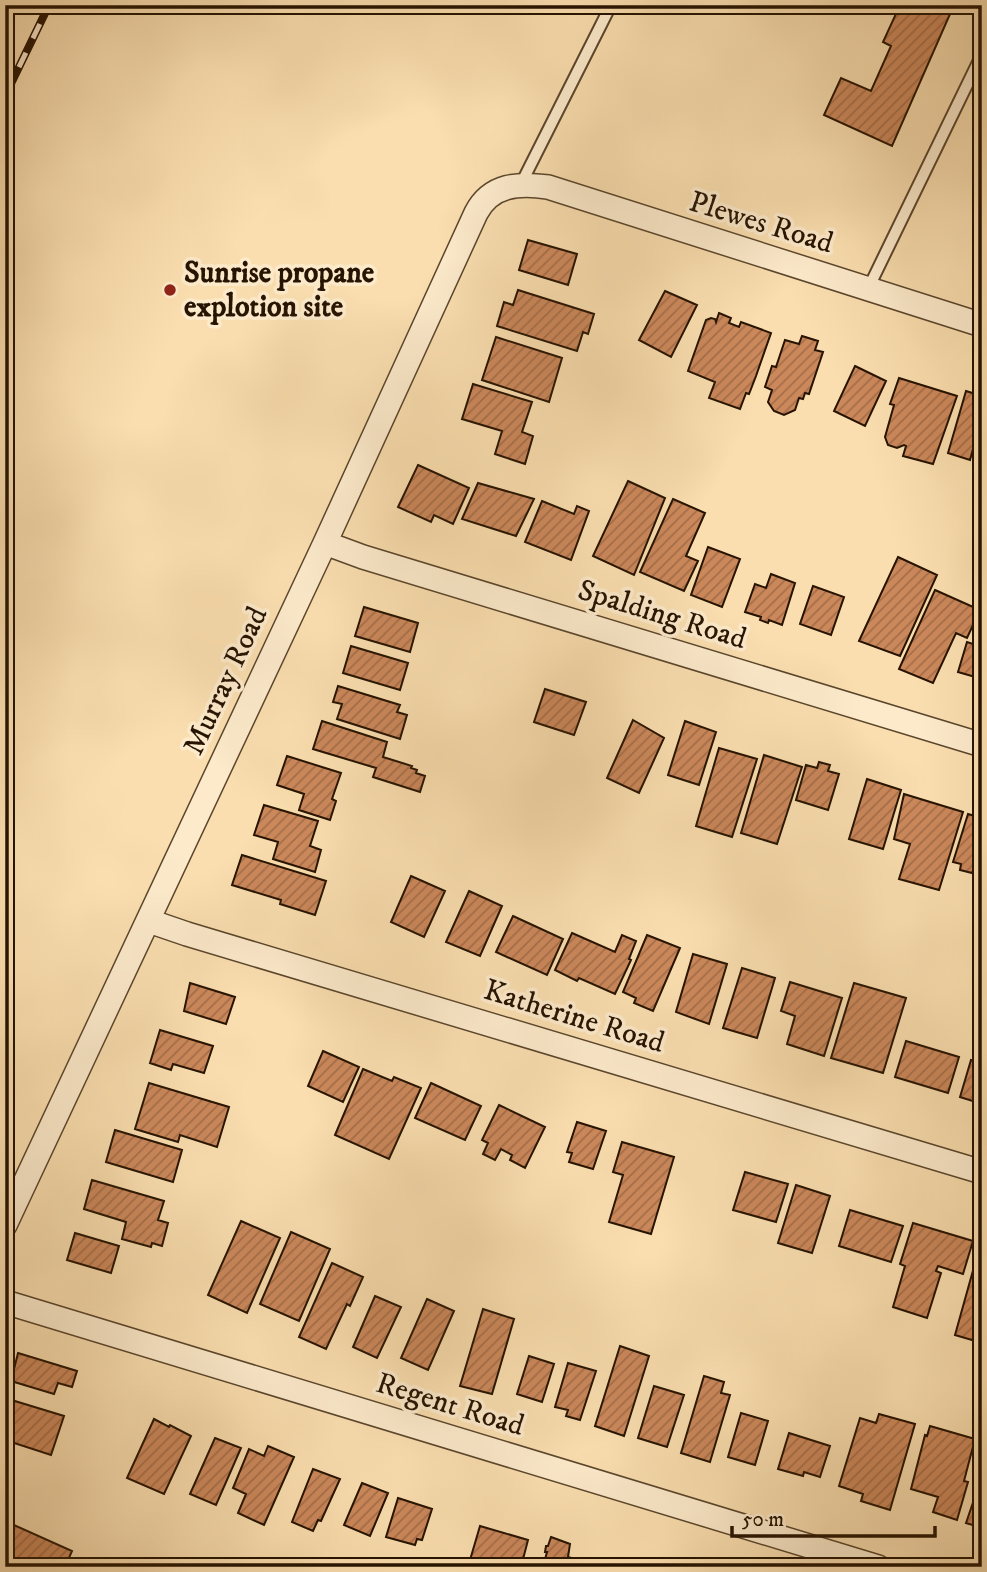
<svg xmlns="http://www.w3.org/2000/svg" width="987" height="1572" font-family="'IM FELL DW Pica',serif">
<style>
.building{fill:url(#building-hatch);stroke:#261301;stroke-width:2}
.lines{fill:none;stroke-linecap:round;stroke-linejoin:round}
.lane-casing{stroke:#5b462c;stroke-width:14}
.street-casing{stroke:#5b462c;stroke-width:26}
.lane{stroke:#fceacb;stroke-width:10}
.street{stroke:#fceacb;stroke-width:23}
.rail-casing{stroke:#261301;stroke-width:8}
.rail{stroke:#fceacb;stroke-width:5;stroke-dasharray:16;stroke-linecap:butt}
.poi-dot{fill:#8f2418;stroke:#fceacb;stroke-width:2.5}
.labels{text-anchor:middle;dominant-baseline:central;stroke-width:7;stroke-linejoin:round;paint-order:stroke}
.street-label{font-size:30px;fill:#261301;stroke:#fceacb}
.poi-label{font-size:30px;font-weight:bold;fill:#261301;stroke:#fceacb;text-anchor:start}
</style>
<defs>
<pattern id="building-hatch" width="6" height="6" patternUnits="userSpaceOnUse" patternTransform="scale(1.75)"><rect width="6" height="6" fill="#cb885b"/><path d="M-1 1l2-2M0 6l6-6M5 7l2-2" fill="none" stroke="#a56e49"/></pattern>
</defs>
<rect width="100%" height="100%" fill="#fadeaf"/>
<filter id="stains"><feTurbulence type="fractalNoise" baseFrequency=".00286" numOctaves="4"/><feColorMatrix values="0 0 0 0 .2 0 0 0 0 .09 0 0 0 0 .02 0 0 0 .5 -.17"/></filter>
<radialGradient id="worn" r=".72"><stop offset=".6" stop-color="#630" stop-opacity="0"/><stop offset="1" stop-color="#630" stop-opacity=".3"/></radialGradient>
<!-- building -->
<path class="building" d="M900,5h54l-62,141 -68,-31 17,-37 30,13 20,-45 -8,-4z
M528,240l49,14 -9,31 -49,-15z
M518,290l76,24 -6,20 -5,-2 -6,19 -80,-25 7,-24 9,3z
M665,291l32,14 -26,52 -32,-17z
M719,313l12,5 -2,5 10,4 2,-5 30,11 -15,43 -7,18 -3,-1 -6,16 -31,-11 6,-16 -27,-11 18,-51 5,-2 4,1 1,3z
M802,336l16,5 -3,9 8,2 -14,42 -4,-1 -2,6 -4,-1 -4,12 -11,5 -10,-4 -6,-9 4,-12 -7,-3 7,-21 4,1 9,-27 14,4z
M496,337l66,21 -13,44 -67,-22z
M855,366l31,15 -21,45 -31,-15z
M899,378l58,18 -24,68 -30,-8 3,-10 -2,-1 -7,3 -9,-3 -3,-8 9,-32 -4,-1z
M473,384l59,18 -10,30 11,4 -8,28 -30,-10 7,-23 -40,-12z
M966,391l16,5v56l-9,-3 -3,11 -22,-7z
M418,465l51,23 -16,36 -19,-9 -3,7 -33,-15z
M628,481l37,17 -31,77 -41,-19z
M478,483l56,16 -18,37 -54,-17z
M673,499l32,14 -19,43 12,5 -14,30 -44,-19z
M542,501l32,13 3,-8 12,5 -18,49 -46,-18z
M708,547l32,12 -18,48 -31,-12z
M898,557l39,18 -37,81 -41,-15z
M771,574l24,9 -13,42 -13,-5 -1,3 -8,-3 1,-3 -16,-5 10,-28 11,4z
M813,586l31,11 -13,38 -31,-11z
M935,590l45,20 -13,28 -11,-5 -23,50 -34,-14z
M364,607l54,16 -8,29 -55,-16z
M982,635v44l-24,-7 9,-30 12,4z
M351,646l57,17 -8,27 -57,-17z
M338,686l62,19 -3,7 10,3 -7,24 -63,-20 5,-15 -9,-2z
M545,689l41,13 -12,33 -40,-13z
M633,720l31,18 -25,55 -32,-15z
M322,721l65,21 -4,15 29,9 -1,2 6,2 -1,3 9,3 -5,16 -47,-15 3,-9 -63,-19z
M685,721l31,11 -17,53 -31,-10z
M719,748l38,11 -25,78 -36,-11z
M764,755l38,12 -25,77 -36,-11z
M287,756l54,17 -9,26 4,2 -6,19 -31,-10 5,-16 -27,-9z
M819,762l11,3 -2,6 11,3 -11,36 -32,-10 10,-35 11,3z
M867,779l34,11 -18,59 -34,-10z
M904,794l59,18 -24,78 -40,-11 11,-35 -16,-5z
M264,805l54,16 -8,25 11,4 -6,22 -42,-13 5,-17 -24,-7z
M968,814l14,4v53l-8,-3 -2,5 -12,-3 1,-6 -8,-2z
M242,855l84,26 -11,34 -35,-11 1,-4 -49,-15z
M411,876l34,15 -21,46 -33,-15z
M469,891l33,15 -22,50 -34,-14z
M513,916l50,23 -16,36 -51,-23z
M572,933l43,19 7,-17 14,6 -7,18 2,1 -16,34 -36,-16 -2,3 -22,-11z
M647,935l33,13 -27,63 -19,-8 2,-5 -13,-6z
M693,954l34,10 -18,60 -33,-12z
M742,968l33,10 -18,60 -34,-10z
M790,982l52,16 -18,58 -37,-12 8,-28 -14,-5z
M190,983l45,14 -9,27 -42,-13z
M854,983l52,15 -23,75 -52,-15z
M160,1030l53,16 -9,27 -31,-9 -2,6 -21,-7z
M906,1041l53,16 -11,36 -53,-16z
M323,1051l36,16 -16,35 -35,-16z
M971,1060l11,3v41l-22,-7z
M363,1069l29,12 2,-4 27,11 -32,71 -54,-24z
M149,1083l80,24 -12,40 -37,-12 -2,7 -43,-13z
M431,1083l50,23 -16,34 -50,-22z
M499,1105l46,22 -20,41 -15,-8 2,-5 -11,-6 -6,11 -12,-6 5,-11 -6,-3z
M577,1122l29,9 -13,38 -24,-7 3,-9 -5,-1z
M115,1130l67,20 -9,32 -67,-20z
M622,1142l52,15 -23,77 -42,-12 14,-47 -10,-3z
M745,1172l43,12 -12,38 -43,-12z
M92,1180l72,21 -6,19 10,3 -6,23 -10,-3 -1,4 -29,-8 4,-17 -42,-13z
M796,1185l34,11 -18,57 -34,-10z
M850,1210l53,16 -12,36 -52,-16z
M241,1221l39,17 -33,75 -39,-18z
M913,1223l60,18 -10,33 -25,-8 -2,5 5,2 -14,45 -34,-11 12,-41 -5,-2z
M291,1232l39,17 -31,72 -39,-17z
M75,1233l44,13 -8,27 -44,-13z
M979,1249h3v94l-27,-8z
M332,1263l31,14 -13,29 -3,-2 -21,45 -27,-12z
M375,1296l26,11 -24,51 -24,-11z
M427,1299l27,12 -26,59 -27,-12z
M483,1309l31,10 -22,75 -32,-8z
M620,1346l29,10 -25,80 -29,-10z
M18,1353l59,18 -5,16 -14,-4 -4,11 -43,-13z
M529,1356l25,8 -12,38 -25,-8z
M568,1363l28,8 -16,49 -14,-4 2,-6 -13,-3z
M704,1376l20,6 -3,11 9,2 -20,67 -29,-9z
M654,1386l30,9 -17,52 -29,-9z
M5,1398l59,18 -13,39 -46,-15z
M741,1413l27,8 -13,44 -27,-8z
M879,1414l36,10 -25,86 -29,-9 2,-7 -24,-8 21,-68 16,5z
M154,1419l15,8 1,-2 21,11 -27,58 -37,-16z
M930,1426l45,13 -11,42 4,1 -11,38 -24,-8 5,-15 -27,-8 14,-54 2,1z
M789,1433l41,13 -10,31 -16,-5 -1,4 -25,-7z
M215,1438l26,10 -25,57 -26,-11z
M268,1446l26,11 -30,68 -26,-12 8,-19 -13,-6 16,-39 15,7z
M313,1469l27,10 -19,42 -3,-1 -5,11 -21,-9z
M362,1483l26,10 -18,43 -26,-11z
M978,1488l4,1v39l-16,-5z
M398,1498l34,11 -10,31 -5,-1 -2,6 -29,-8z
M5,1521l67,30 -7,16h-60z
M480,1526l48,14 -7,27h-28l-23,-7z
M551,1537l19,7 -2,13 10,3 -2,7h-33l4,-15h-2l1,-6h2z
M597,1559l26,8h-28z"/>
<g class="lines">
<defs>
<path id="lane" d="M521,184l90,-179
M868,289l114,-235"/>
<path id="street" d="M325,543l38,14 619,188
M149,921l38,13 795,238
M5,1225l320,-682 151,-330c15,-29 43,-30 72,-26l434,138
M5,1302l873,265"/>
</defs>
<!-- lane casing -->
<use href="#lane" class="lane-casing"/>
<!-- street casing -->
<use href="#street" class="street-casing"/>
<!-- lane -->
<use href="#lane" class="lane"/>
<!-- street -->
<use href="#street" class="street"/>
<defs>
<path id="rail" d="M5,96l44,-91"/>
</defs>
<!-- rail casing -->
<use href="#rail" class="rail-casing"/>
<!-- rail -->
<use href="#rail" class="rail"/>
</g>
<!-- markers -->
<circle class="poi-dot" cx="170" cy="290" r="7"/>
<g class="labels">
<!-- street labels -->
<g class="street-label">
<text transform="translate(761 223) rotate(17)">Plewes Road</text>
<text transform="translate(662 615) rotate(17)">Spalding Road</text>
<text transform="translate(226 681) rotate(-65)">Murray Road</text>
<text transform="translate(574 1017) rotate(17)">Katherine Road</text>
<text transform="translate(450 1405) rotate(17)">Regent Road</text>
</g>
<!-- poi labels -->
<g class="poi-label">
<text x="184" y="273">Sunrise propane<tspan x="184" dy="34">explotion site</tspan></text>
</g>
</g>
<!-- margin -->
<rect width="987" height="1572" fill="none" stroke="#fadeaf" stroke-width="28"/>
<rect x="7" y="7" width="973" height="1558" fill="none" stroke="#261301" stroke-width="3.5"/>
<rect x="14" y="14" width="959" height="1544" fill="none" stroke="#261301" stroke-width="2"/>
<!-- scale -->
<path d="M732 1526v10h203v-10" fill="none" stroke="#261301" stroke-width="3.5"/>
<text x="742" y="1526" font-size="21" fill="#261301" stroke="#fceacb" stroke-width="5" paint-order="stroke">50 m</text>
<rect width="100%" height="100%" filter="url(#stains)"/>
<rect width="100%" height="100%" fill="url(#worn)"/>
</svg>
